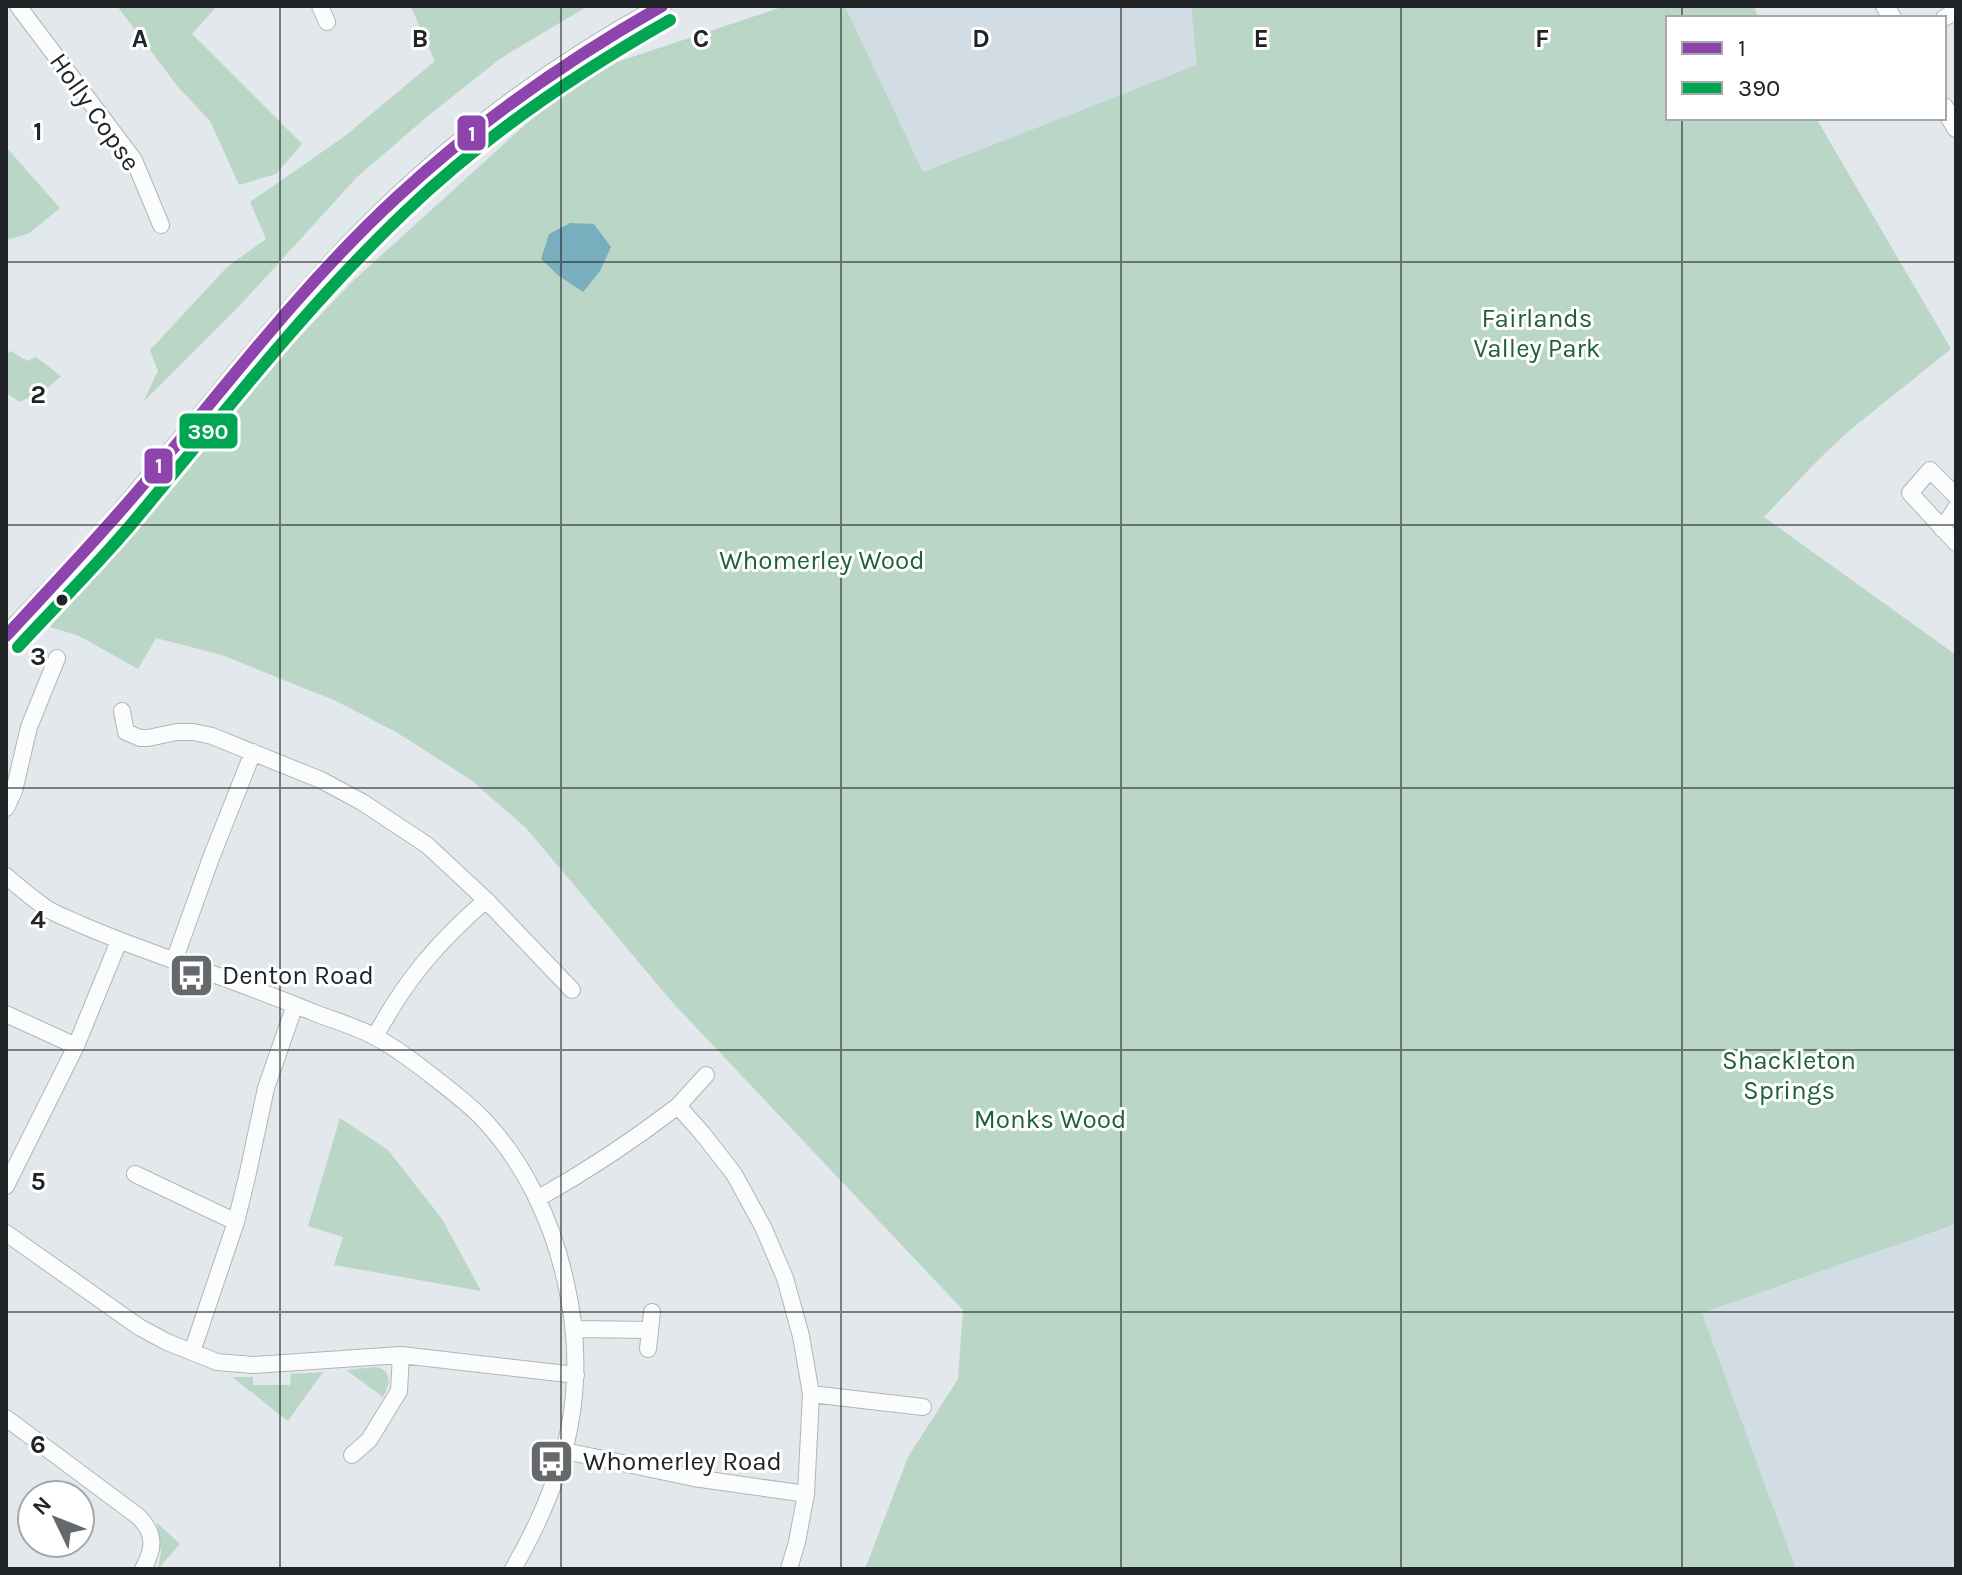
<svg xmlns="http://www.w3.org/2000/svg" width="1962" height="1575" font-family="Karla,sans-serif">
<style>
.built{fill:#d2dce5}
.green{fill:#bad6c7}
.water{fill:#79aebe}
.lines{fill:none;stroke-linecap:round;stroke-linejoin:round}
.minor-casing{stroke:#b2b5b8;stroke-width:18}
.tertiary-casing{stroke:#b2b5b8;stroke-width:20}
.minor{stroke:#fbfcfc;stroke-width:16}
.tertiary{stroke:#fbfcfc;stroke-width:18}
.bus-1-casing{stroke:#fff;stroke-width:18}
.bus-2-casing{stroke:#fff;stroke-width:18}
.bus-1{stroke:#8e44ad;stroke-width:12}
.bus-2{stroke:#00a651;stroke-width:12}
.grid{fill:none;stroke:#212427;stroke-width:2;stroke-opacity:0.55}
.bus-dot{fill:#212427;stroke:#fff;stroke-width:3}
.labels{text-anchor:middle;dominant-baseline:central;stroke-width:6;stroke-linejoin:round;paint-order:stroke}
.street-label{font-size:26px;fill:#212427;stroke:#fff}
.park-label{font-size:26px;fill:#205f3c;stroke:#fff}
.poi-label{font-size:26px;fill:#212427;stroke:#fff;text-anchor:start}
.grid-label{font-size:26px;text-anchor:middle;font-weight:bold;fill:#212427;stroke:#fff;stroke-width:6;stroke-linejoin:round;paint-order:stroke}
.line-badge{stroke:#fff;stroke-width:3}
.badge-label{font-size:22px;text-anchor:middle;font-weight:bold;fill:#fff}
</style>
<rect width="100%" height="100%" fill="#e3e8ec"/>
<!-- built -->
<path class="built" d="M845,6h346l7,59 -275,107z
M1956,1224v345h-160l-94,-256z"/>
<!-- green -->
<path class="green" d="M117,6h100l-25,28 110,110 -26,30 -37,11 -29,-64 -32,-34z
M588,6l-87,52 -73,58 -71,61 -113,124 -101,101 15,-31 -8,-21 77,-83 39,-28 -16,-37 95,-66 90,-75 -24,-54z
M785,6h60l78,166 274,-107 -6,-59h562l6,12h-91v100h148l135,231 -101,81 -31,29 -55,58 192,138v569l-254,89 94,256h-931l43,-112 50,-78 5,-69 -290,-307 -147,-175 -55,-48 -75,-48 -60,-31 -114,-46 -66,-17 -18,31 -59,-33 -51,-16 324,-338 229,-208z
M6,147l54,61 -32,26 -22,6z
M11,351l16,10 9,-4 25,19 -12,11 -29,15 -14,-9v-39z
M340,1118l48,32 54,69 39,72 -147,-26 9,-28 -35,-11z
M376,1367c17,4 14,17 7,30l-37,-27z
M323,1372l-35,49 -56,-44h21v8h37l1,-11z
M157,1523l23,21 -22,25 3,-16z"/>
<!-- water -->
<path class="water" d="M570,223l24,1 17,23 -11,24 -17,21 -24,-16 -18,-17 8,-25z"/>
<g class="lines">
<defs>
<path id="minor" d="M18,6l116,154 27,65
M320,6l7,16
M1944,18l12,-7
M1956,496l-26,-26 -20,23 46,50
M1942,529l14,-21
M122,711l4,21 14,6h8l29,-6h16l19,4 109,44 41,22 65,43 59,55
M6,808l8,-17 15,-64 28,-69
M6,876c14,12 28,24 43,34 11,6 22,10 33,15 39,17 79,31 119,45 39,13 76,28 114,43 20,8 43,14 62,25 18,9 34,22 50,34 19,15 39,29 56,47 41,43 69,102 82,160 26,108 2,196 -52,290
M174,961l37,-103 42,-106
M6,1014l70,32
M375,1037c30,-57 63,-95 111,-137l86,90
M678,1106l28,-31
M135,1174l101,48
M6,1186l70,-140 43,-105
M537,1199c52,-29 94,-57 141,-93l24,27 32,41 29,53 22,51 16,58 10,58 -5,100 -9,48 -8,27
M6,1233l133,94 28,15 50,20 36,3 148,-10 175,20
M574,1329l76,1
M648,1349l4,-37
M192,1352l44,-130 11,-45 19,-89 29,-83
M811,1394l112,13
M6,1418l133,99c17,18 15,32 4,52
M565,1451l129,27 112,16
M352,1455l17,-15 30,-49 2,-36"/>
<path id="tertiary" d="M1885,6l7,12
M1944,107l12,21
M6,636c37,-40 76,-78 111,-120 81,-95 158,-196 245,-285 88,-89 191,-166 300,-225"/>
</defs>
<!-- minor casing -->
<use href="#minor" class="minor-casing"/>
<!-- tertiary casing -->
<use href="#tertiary" class="tertiary-casing"/>
<!-- minor -->
<use href="#minor" class="minor"/>
<!-- tertiary -->
<use href="#tertiary" class="tertiary"/>
<defs>
<path id="bus-1" d="M6,636c48,-52 97,-103 142,-157 80,-96 157,-197 249,-282 81,-75 170,-137 265,-191"/>
<path id="bus-2" d="M18,647c37,-40 76,-79 111,-120 90,-107 175,-219 276,-315 79,-76 170,-138 265,-192"/>
</defs>
<!-- bus-1 casing -->
<use href="#bus-1" class="bus-1-casing"/>
<!-- bus-2 casing -->
<use href="#bus-2" class="bus-2-casing"/>
<!-- bus-1 -->
<use href="#bus-1" class="bus-1"/>
<!-- bus-2 -->
<use href="#bus-2" class="bus-2"/>
</g>
<!-- grid -->
<path class="grid" d="M280,6v1563M561,6v1563M841,6v1563M1121,6v1563M1401,6v1563M1682,6v12M1682,118v1451M6,262h1950M6,525h1950M6,788h1950M6,1050h1950M6,1312h1950"/>
<!-- icons -->
<defs>
<symbol id="bus-square" viewBox="-11 -11 22 22"><rect x="-9" y="-9" width="18" height="18" rx="4" fill="#65696c" stroke="#fff"/><path d="M-5-6H5V4H4V6H2V4H-2V6H-4V4H-5ZM-3.5-4V0h7V-4ZM-3.5 1.2v1.5H-2V1.2ZM2 1.2v1.5H3.5V1.2Z" fill="#fff"/></symbol>
</defs>
<g fill-rule="evenodd">
<use href="#bus-square" x="166" y="950" width="51" height="51"/>
<use href="#bus-square" x="526" y="1436" width="51" height="51"/>
</g>
<!-- markers -->
<circle class="bus-dot" cx="62" cy="600" r="7"/>
<g class="labels">
<!-- street labels -->
<g class="street-label">
<text transform="translate(95 112) rotate(55)">Holly Copse</text>
</g>
<!-- park labels -->
<g class="park-label">
<text x="1537" y="318">Fairlands<tspan x="1537" dy="30">Valley Park</tspan></text>
<text x="822" y="560">Whomerley Wood</text>
<text x="1789" y="1060">Shackleton<tspan x="1789" dy="30">Springs</tspan></text>
<text x="1050" y="1119">Monks Wood</text>
</g>
<!-- poi labels -->
<g class="poi-label">
<text x="222" y="975">Denton Road</text>
<text x="583" y="1461">Whomerley Road</text>
</g>
</g>
<g class="grid-label">
<text x="140" y="47">A</text>
<text x="420" y="47">B</text>
<text x="701" y="47">C</text>
<text x="981" y="47">D</text>
<text x="1261" y="47">E</text>
<text x="1542" y="47">F</text>
<text x="38" y="140">1</text>
<text x="38" y="403">2</text>
<text x="38" y="665">3</text>
<text x="38" y="928">4</text>
<text x="38" y="1190">5</text>
<text x="38" y="1453">6</text>
</g>
<g class="line-badge">
<rect x="456" y="114" width="31" height="38" rx="8" fill="#8e44ad"/>
<rect x="178" y="412" width="61" height="38" rx="8" fill="#00a651"/>
<rect x="143" y="447" width="31" height="38" rx="8" fill="#8e44ad"/>
</g>
<g class="badge-label">
<text x="472" y="141">1</text>
<text x="208" y="439">390</text>
<text x="159" y="473">1</text>
</g>
<!-- border -->
<rect width="1962" height="1575" fill="none" stroke="#212427" stroke-width="16"/>
<!-- legend -->
<rect x="1666" y="16" width="280" height="104" fill="#ffffff" stroke="#a6a7a9" stroke-width="2"/>
<rect x="1682" y="42" width="40" height="12" fill="#8e44ad" stroke="#a6a7a9" stroke-width="2"/>
<text x="1738" y="56" font-size="24" fill="#212427">1</text>
<rect x="1682" y="82" width="40" height="12" fill="#00a651" stroke="#a6a7a9" stroke-width="2"/>
<text x="1738" y="96" font-size="24" fill="#212427">390</text>
<!-- north arrow -->
<g transform="translate(56 1519) rotate(313)"><circle r="38" fill="#ffffff" stroke="#a6a7a9" stroke-width="2"/>
<path d="M0-6L14 30L0 20L-14 30Z" fill="#65696c"/>
<text y="-12" font-size="22" font-weight="bold" text-anchor="middle" fill="#212427">N</text>
</g>
</svg>
